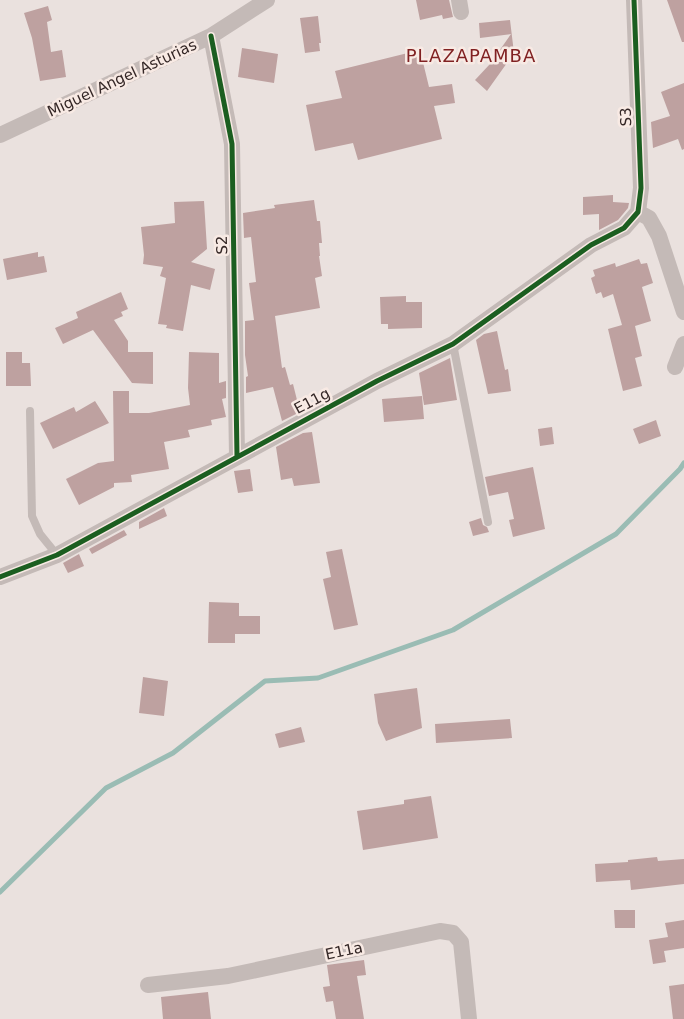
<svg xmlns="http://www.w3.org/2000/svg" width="684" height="1019" font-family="'DejaVu Sans',sans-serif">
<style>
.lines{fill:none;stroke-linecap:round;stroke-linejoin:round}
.stream{stroke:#9abcb4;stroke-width:5}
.building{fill:#bea1a0}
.lane{stroke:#c4bab7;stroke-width:8}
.street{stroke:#c4bab7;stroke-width:16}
.cycleway-casing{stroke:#f8eae4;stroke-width:8}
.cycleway{stroke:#1b5e20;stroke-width:5}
.labels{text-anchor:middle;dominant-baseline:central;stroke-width:5;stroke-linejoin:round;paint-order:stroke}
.street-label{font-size:15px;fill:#342726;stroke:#f8eae4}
.quarter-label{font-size:18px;letter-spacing:1px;fill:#802122;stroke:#f8eae4}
</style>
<rect width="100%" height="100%" fill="#eae1de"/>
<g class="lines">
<!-- stream -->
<path class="stream" d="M0,892l106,-104 67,-35 92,-72 53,-3 135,-48 163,-96 64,-65 4,-6"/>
</g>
<!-- building -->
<path class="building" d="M416,0h33l4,17 -10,2 -1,-4 -22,5z
M667,0h17v42h-2z
M48,6l4,14 -5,2 4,30 11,-2 4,27 -26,4 -8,-43 -8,-25z
M318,16l3,27h-2l1,8 -15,2 -5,-35z
M510,20l4,33 -27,38 -12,-11 15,-16 21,-30 -31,4 -1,-15z
M242,48l36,6 -4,29 -36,-6z
M420,50l9,37 23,-3 3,19 -21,3 8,33 -84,21 -5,-17 -38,8 -9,-46 36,-7 -7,-27z
M684,83v66l-2,1 -4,-11 -25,9 -2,-26 19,-6 -9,-24z
M613,195v7l16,1 -1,5 -10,12 -19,10v-16l-16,1v-18z
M314,200l3,21h3l2,22h-3l1,13h-1l3,20 -7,2 5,30 -45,8 7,52 3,-1 5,18 3,-1 7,28 -18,9 -9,-34 -27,6v-16l2,-1 -3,-21v-34l9,-1 -5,-37 7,-1 -5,-45 -7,1 -1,-25 32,-5 -1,-3z
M204,201l3,48 -16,13 24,7 -5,21 -19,-5 -8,46 -17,-3 1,-3 -9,-1 8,-46 -6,-2 3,-9 -20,-3 1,-9 -3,-28 34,-4 -1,-21z
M38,252v5l6,-1 3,16 -40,8 -4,-21z
M639,259l2,5 6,-1 6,20 -11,4 9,34 -16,5 7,30 -7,2 7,28 -19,5 -15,-62 14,-4 -9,-31 -10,4 -2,-6 -5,2 -5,-16 4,-2 -2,-6 22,-7 1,4z
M121,292l7,17 -7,3 2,4 -9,4 14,21v11h25v32l-21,-1 -39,-53 -30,14 -8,-16 23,-10 -2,-6z
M406,296v6h16v26l-34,1v-5h-7l-1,-27z
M497,331l8,39 3,-1 3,22 -23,3 -12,-54 8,-6z
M6,352h16v11h8l1,23h-25z
M189,352l30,1v30l7,-2v17l-4,1 4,18 -15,3 1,5 -24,5 2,7 -26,5 5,27 -38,6 1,7 -18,1v4l-35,18 -13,-26 32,-16 16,-2 -1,-70h16v22h20l41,-8 -2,-17z
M450,358l7,42 -33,5 -5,-32z
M422,396l2,23 -40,3 -2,-23z
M95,401l14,22 -56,26 -13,-26 34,-16 2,5z
M656,420l5,16 -22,8 -6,-15z
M552,427l2,17 -14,2 -2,-17z
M312,432l8,51 -26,3 -2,-8 -11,2 -5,-33 27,-14z
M533,467l12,62 -32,8 -4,-17 5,-1 -6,-27 -19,4 -4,-19z
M250,469l3,22 -15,2 -4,-22z
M164,508l3,8 -28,13v-7z
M481,518l2,7 4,2 2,5 -16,4 -4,-14z
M124,530l3,5 -35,19 -3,-5z
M342,549l16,76 -24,5 -11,-51 8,-2 -5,-25z
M79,554l5,12 -16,7 -5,-10z
M209,602l30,1v13h21v18h-25v9h-27z
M143,677l25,4 -4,35 -25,-3z
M417,688l5,40 -36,13 -8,-18 -4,-29z
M510,719l2,19 -76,5 -1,-19z
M301,727l4,15 -26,6 -4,-14z
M431,796l7,42 -75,12 -6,-39 47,-7v-4z
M657,857l1,4 26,-2v25l-53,6 -1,-10 -34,2 -1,-18 33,-2v-2z
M614,910h21v18h-20z
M684,920v28l-20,3 2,11 -13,2 -4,-24 19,-3 -3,-14z
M364,960l2,15 -9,1 7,43h-28l-3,-18 -7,1 -3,-15 7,-1 -3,-21z
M684,984v35h-11l-4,-33z
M208,992l3,27h-48l-2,-22z"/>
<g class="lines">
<!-- lane -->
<path class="lane" d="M453,344l35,178
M30,411l2,105 8,18 17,21"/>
<!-- street -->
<path class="street" d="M459,0l2,12
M211,36l21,108 5,312
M0,135l211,-99 56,-36
M638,212l11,6 10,18 25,76
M675,367l9,-23
M0,577l57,-22 320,-174 76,-37 138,-99 33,-17 14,-16 3,-24 -7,-188
M148,985l80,-9 212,-45 13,2 8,9 8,77"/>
<defs>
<path id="cycleway" d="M211,36l21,108 5,312
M0,577l57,-22 320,-174 76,-37 138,-99 33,-17 14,-16 3,-24 -7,-188"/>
</defs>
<!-- cycleway casing -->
<use href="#cycleway" class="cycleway-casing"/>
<!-- cycleway -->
<use href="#cycleway" class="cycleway"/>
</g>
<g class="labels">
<!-- street labels -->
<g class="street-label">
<text transform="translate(122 78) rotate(-25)">Miguel Angel Asturias</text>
<text transform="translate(626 117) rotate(-92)">S3</text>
<text transform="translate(222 245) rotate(-91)">S2</text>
<text transform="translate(312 401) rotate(-28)">E11g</text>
<text transform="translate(344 951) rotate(-12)">E11a</text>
</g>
<!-- quarter labels -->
<g class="quarter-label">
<text x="471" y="55">PLAZAPAMBA</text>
</g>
</g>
</svg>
